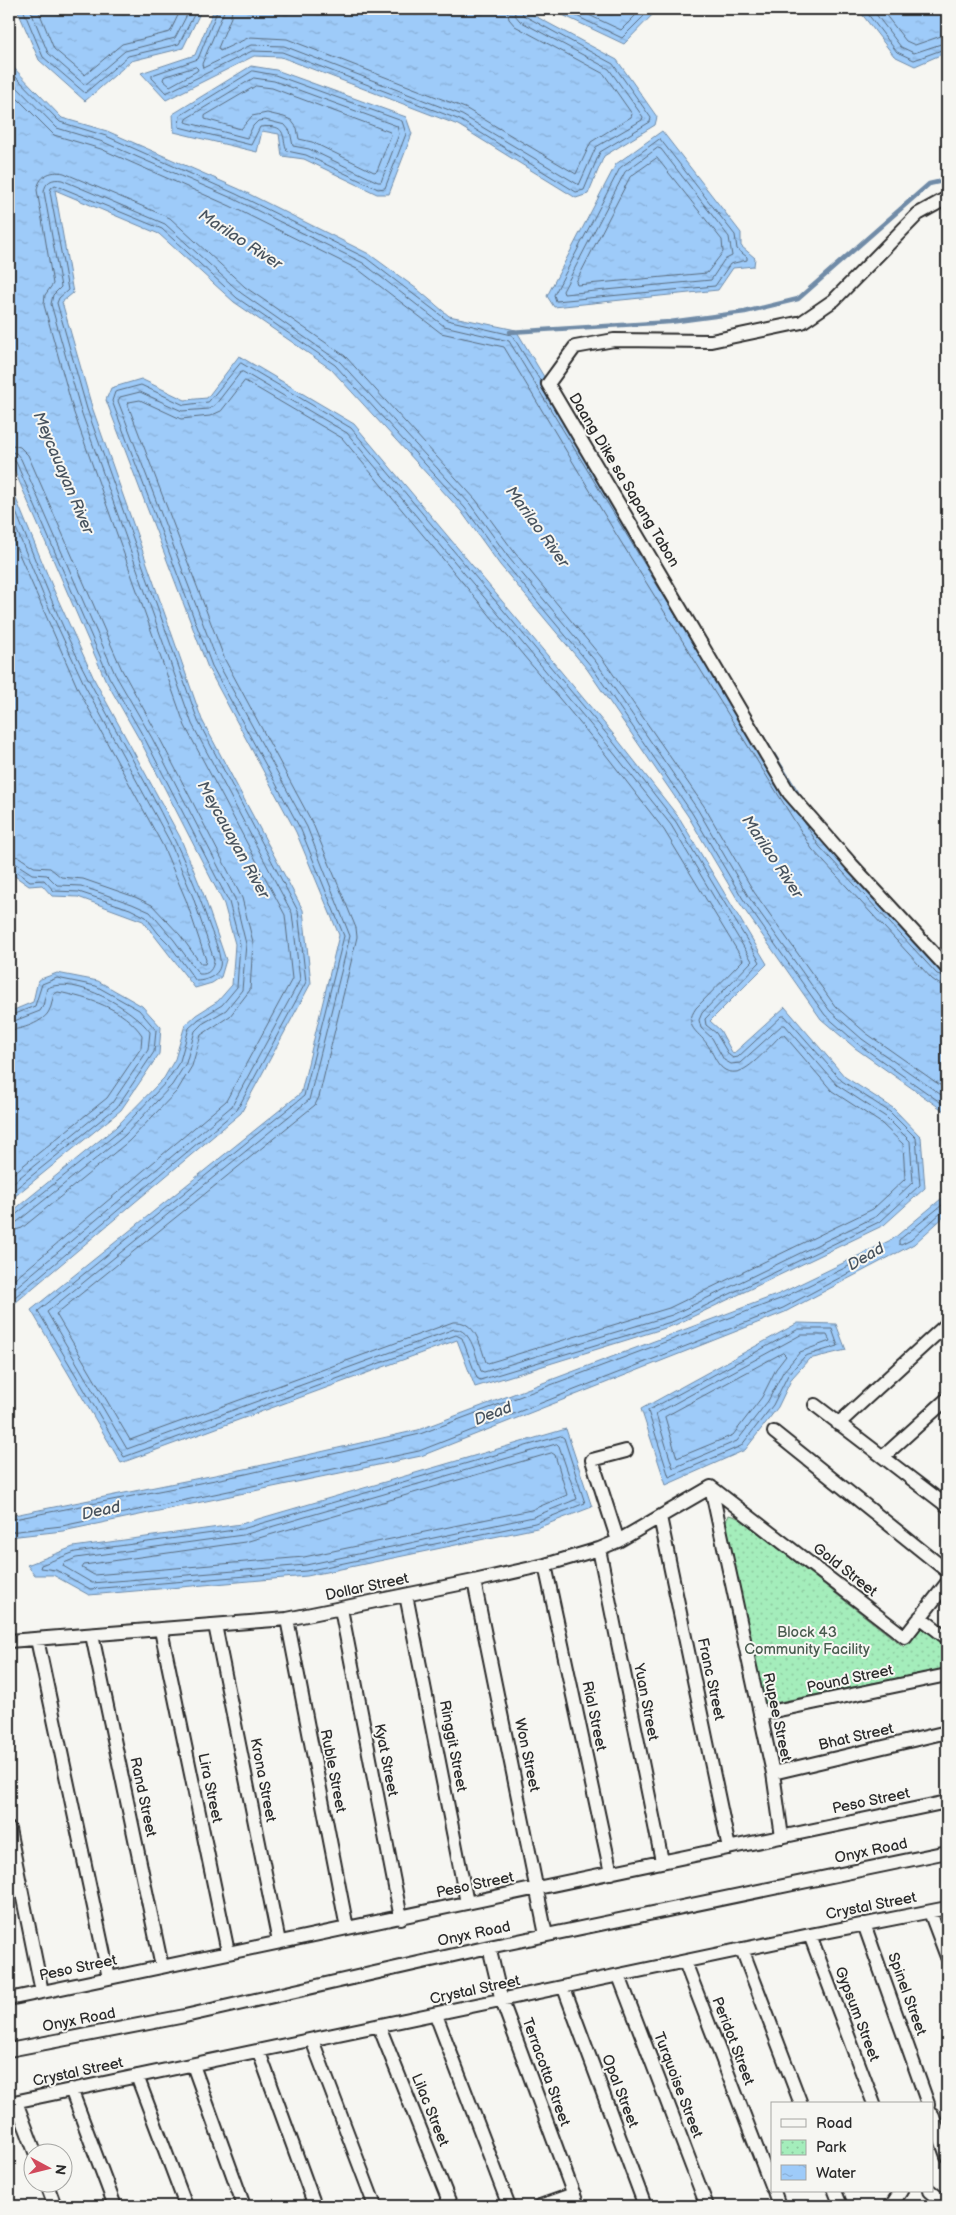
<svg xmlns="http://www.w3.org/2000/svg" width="956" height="2215" font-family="'Balsamiq Sans',sans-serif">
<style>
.park{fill:url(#park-dots);stroke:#688c73}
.water{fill:url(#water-ripples);stroke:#708ba7}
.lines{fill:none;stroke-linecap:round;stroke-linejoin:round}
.shore{stroke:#596b7d;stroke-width:1}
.stream{stroke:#708ba7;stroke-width:4.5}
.minor-casing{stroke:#2b2b2b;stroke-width:16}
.minor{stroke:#f6f6f2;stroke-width:12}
.labels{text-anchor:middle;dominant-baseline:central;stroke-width:4;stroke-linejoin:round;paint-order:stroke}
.street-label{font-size:15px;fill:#2b2b2b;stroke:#f6f6f2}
.park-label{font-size:15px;fill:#495c4f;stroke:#f6f6f2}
.water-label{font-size:16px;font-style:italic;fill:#48535e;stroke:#f6f6f2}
</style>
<defs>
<pattern id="park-dots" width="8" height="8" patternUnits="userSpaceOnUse" patternTransform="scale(1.25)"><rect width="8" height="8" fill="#a4edbb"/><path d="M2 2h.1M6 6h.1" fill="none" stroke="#8dcba1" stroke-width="1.8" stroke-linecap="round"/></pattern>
<pattern id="water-ripples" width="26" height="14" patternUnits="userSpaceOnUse" patternTransform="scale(1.25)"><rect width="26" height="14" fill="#9ecbf9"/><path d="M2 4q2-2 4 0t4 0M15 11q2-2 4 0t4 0" fill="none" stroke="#88aed6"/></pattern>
</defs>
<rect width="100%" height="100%" fill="#f6f6f2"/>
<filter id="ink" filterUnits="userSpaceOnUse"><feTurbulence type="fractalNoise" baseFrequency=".02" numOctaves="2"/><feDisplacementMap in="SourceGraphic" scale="10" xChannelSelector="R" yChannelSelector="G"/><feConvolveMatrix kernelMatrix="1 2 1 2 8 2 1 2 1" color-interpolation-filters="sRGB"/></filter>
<g filter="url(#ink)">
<!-- park -->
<path class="park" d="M729,1515l10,3 165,129 18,-19 25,19v21l-183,37 -40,-180z"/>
<!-- water -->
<path class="water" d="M17,9h185l-19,39 -52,13 -46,40 -46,-41z
M214,9h308l95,51 40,57 -2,8 -51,31 -16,38 -12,4 -118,-73 -177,-68 -27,-1 -88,44 -25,-27 54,-18z
M550,9h108l-34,35z
M858,9h89v43l-32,14 -21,-10z
M9,63l53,55 45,13 132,58 130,65 48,35 32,27 67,14 116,194 196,315 119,129v145l-92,-65 -34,-29 -82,-117 -51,-86 -101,-147 -87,-104 -39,-54 -130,-142 -97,-67 -75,-68 -104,-44 18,103 -11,9 30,105 110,313 101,190 8,73 -70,130 -232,195v-94l107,-87 48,-49 11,-19 10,-34 11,-10 22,-14 14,-16 3,-41 -11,-40 -82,-160 -37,-65 -96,-221z
M251,66l25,4 130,47 6,17 -23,60h-12l-73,-35 -22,-3 -3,-22 -17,-3 -5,21 -83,-20 -1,-18z
M662,131l79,102v13l14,12 -1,8 -21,2 -15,22 -164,17 -7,-11 69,-132z
M239,356l115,68 260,311 66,84 87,145 -57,57 10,9 13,24 52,-47 60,70 48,31 28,29 4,51 -41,37 -209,100 -200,62 -18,-47 -336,123 -90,-153 270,-217 38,-158 -43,-103 -88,-164 -102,-268 5,-12 30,-9 44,21 22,-2z
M9,482l46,111 40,88 85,156 23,56 23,67 -5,17 -9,6 -17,5 -52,-67 -65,-24 -26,-1 -10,-11 -13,1 -20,-14z
M57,973l41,8 44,25 19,21 -2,27 -38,56 -112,91v-189l24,-10 5,-22z
M947,1194v20l-33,30 -129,68 -364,144 -358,75 -54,6v-21l236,-47 173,-39 361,-136 114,-55z
M798,1323l38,1 10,26 -37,9 -17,19 -14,29 -33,43 -79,35 -25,-76z
M566,1429l26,78 -55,21 -230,48 -218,19 -36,-20h-18l-8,-10 46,-18 168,-23z"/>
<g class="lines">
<!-- shore -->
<path class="shore" d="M23,9l20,48 42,36 43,-37 51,-12 18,-35
M30,9l18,44 37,32 40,-34 50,-13 15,-29
M38,9l16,40 31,26 37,-31 48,-12 11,-23
M218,9l-20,50 -46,16v3l14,15 86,-42 30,1 178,68 116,72 8,-2 16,-38 50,-30 1,-4 -38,-54 -90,-49 -2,-6
M225,9l-23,55 1,4 48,-23 33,1 178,69 117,70 17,-38 46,-27 1,-3 -34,-48 -89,-48 -5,-6 -1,-6
M232,9l-1,8 -13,31 2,3 30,-14 37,2 178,69 111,66 15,-32 40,-25 1,-3 -28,-40 -89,-48 -6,-7 -2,-10
M562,9l60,29 29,-29
M576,9l45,21 21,-21
M864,9l33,43 17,8 33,-12
M872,9l29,38 13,6 33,-11
M881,9l25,32 9,4 32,-11
M196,67l2,2 -1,2 -27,15 -7,-6 1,-3z
M9,70l51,52 46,14 130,58 130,64 81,62 65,15 29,47
M253,71l22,4 127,46 4,13 -21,54 -7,1 -72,-34 -19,-4c-6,-16 1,-27 -27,-24l-9,18 -72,-18 1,-11z
M254,78l20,3 123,45 2,8 -18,48h-3l-69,-33 -16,-3 -3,-15 -5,-6 -20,-5 -7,1 -5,5 -6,12 -62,-16 1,-3z
M9,79l48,49 46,14 131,57 129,64 81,63 65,15 170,280
M256,86l16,2 118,44 1,3 -14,36 -3,1 -62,-30 -13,-3 -2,-11 -6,-8 -7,-3 -17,-4 -15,3 -11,13 -36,-10v-3z
M9,90l45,45 47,14 129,57 129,64 82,63 63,14 112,187 196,315 120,130 7,5 8,1
M660,139l75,96 2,14 10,8v3l-17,4 -15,22 -159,15 -2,-6 66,-127z
M658,148l3,1 68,88 3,19 -8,4 -13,20 -147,14 -1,-3 62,-119z
M657,158l65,82 1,12 -16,21 -130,12 -1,-3 54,-105z
M241,363l110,65 259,310 66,84 84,140 -55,57 1,6 10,8 13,22 4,3 5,-1 44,-41h3l57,65 48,31 26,26 4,47 -39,36 -207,100 -194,59 -3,-2 -15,-40 -6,-3 -332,122 -86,-146 266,-215 40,-160 -43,-106 -89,-164 -100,-265 3,-9 26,-7 43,20 24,-3z
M243,372l104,61 258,309 66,83 81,136 -50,52 -3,7 2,8 11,10 12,22 7,4 9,-1 42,-38h3l52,60 49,32 24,24 3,41 -36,34 -205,99 -188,57 -3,-1c-5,-14 -9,-42 -27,-42l-327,120 -80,-137 262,-212 41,-164 -43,-109 -89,-164 -100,-262 2,-4 20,-5 42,19 27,-2 7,-5 24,-31z
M245,381l97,57 257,308 65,84 79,130 -47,48c-13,19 2,23 11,36 8,11 11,30 29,28 13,-1 35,-27 45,-37h3l48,56 49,32 22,21 2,35 -32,30 -204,99 -181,55 -2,-1c-6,-17 -10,-42 -33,-40l-323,118 -74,-126 259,-209 4,-8 38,-160 -1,-9 -43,-104 -88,-164 -97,-255 1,-3 11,-2 41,19 29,-3 11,-5z
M9,444l11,3 8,8 94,215 36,65 84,163 11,44 -3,48 -20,26 -29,19 -9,31 -15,25 -48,50 -107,87 -13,4
M9,452l7,1 5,6 94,215 37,64 83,161 11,45 -4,46 -16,20 -24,14 -7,7 -9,32 -14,22 -48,51 -107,86 -8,2
M9,458l7,4 93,215 37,64 83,161 11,42 -3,43 -15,18 -23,14 -10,9 -9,33 -13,20 -47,50 -106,85 -5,2
M9,495c26,63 50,130 83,191 40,75 86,148 114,230 4,13 12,29 14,43 3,14 -11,22 -24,22l-27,-37 -11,-11 -12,-16 -16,-8 -51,-17 -25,-1 -10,-11 -14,1 -17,-12h-4
M9,511l35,86 41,89 85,156 23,55 21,63c-1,9 -5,15 -15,14l-25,-34 -24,-28 -18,-8 -51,-18 -24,-1 -10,-10 -15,-1 -17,-11 -6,-1
M9,531l69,158 85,157 23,54 20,60 -1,4h-4l-21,-29 -28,-30 -17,-8 -52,-18 -22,-2 -11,-9 -16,-1 -15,-10 -10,-2
M803,820l16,26 118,128 10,3
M9,1016l26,-10 7,-22 15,-6 39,8 43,24 17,20 -2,22 -37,55 -108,87
M9,1023l31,-12 3,-5 4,-18c28,-13 87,21 103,44l-2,18 -36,53 -103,83
M9,1030c12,0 35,-8 40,-19 3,-5 3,-11 5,-17l4,-2c30,6 66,16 84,43l-1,13 -34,50 -98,79
M947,1201l-48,39v4l2,1 10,-5 31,-28 5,-1
M9,1284l217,-183 66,-122 -7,-64 -100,-189 -111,-313 -30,-108 1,-10 8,-11 -16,-94c2,-14 13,-20 27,-17l106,45 75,69 100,69 131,144 39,53 87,105 102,148 50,86 81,114 31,27 81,57
M9,1293l223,-187 68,-126 -8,-67 -100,-189 -111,-313 -30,-107 2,-9 8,-8 -17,-95c1,-10 8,-14 18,-12l103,44 76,69 99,69 130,142 39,54 87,104 102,148 50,86 82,115 32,28 85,60
M9,1302l228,-192 69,-128 -8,-71 -100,-190 -111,-312 -30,-106 2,-5 9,-8 -18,-98 1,-4 4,-3 107,44 75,69 98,67 130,143 39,54 87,104 101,147 51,86 82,116 33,29 89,63
M799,1329h33l6,17 -33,10 -17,19 -15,30 -32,41 -72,31 -21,-66z
M801,1335h26l3,6 -30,11 -17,20 -15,29 -31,40 -64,27 -17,-54z
M783,1353l3,3 -10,13 -14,28 -29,38 -56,23 -12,-41z
M561,1436l3,2 21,65 -50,20 -229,48 -216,18 -34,-19 -16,-2 1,-3 34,-13 167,-23z
M557,1444l2,2 18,53 -44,18 -227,48 -214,18 -29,-17 1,-3 12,-5 167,-23z
M552,1453l3,2 12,40 -36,15 -227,47 -210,18 -12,-7 2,-3 161,-23z
M9,1520l237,-46 174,-40 360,-135 94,-45 4,1 -1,3 -94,50 -364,143 -357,75 -53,6"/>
<!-- stream -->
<path class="stream" d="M510,332l160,-10 75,-10 53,-13 131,-115 18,-4"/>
<defs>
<path id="minor" d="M947,198l-29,16 -84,86 -32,22 -91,19 -97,-1 -39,7 -27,37 241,409 63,72 95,103
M815,1405l132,101
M838,1424l109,-100
M774,1432l173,139
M884,1456l63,-57
M711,1487l62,286 9,64
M711,1487l194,150 42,-54
M660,1517l69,331
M618,1541l-26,-81 34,-9
M599,1549l63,312
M545,1565l66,308
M474,1581l72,354
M406,1595l61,308
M341,1609l60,309
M920,1617l27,21
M287,1619l60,309
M215,1625l64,317
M161,1630l67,322
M92,1635l70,332
M37,1639l72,339
M9,1641l278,-22 187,-38 71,-16 54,-16 19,-8 93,-54
M760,1714l187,-39
M773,1773l174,-41
M9,1829l33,163
M930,1912l17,45
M864,1924l64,180
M810,1935l64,169
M489,1947l13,54 76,205
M742,1949l59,155
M685,1962l87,226
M619,1976l88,230
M564,1988l81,218
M9,1999l938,-197
M436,2015l73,191
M379,2026l72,180
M312,2040l63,166
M9,2050l176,-34 304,-69 458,-95
M259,2052l56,154
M193,2065l51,141
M137,2076l49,130
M71,2089l44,117
M16,2102l19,50
M9,2103l801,-168 137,-27
M932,2114l15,42
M46,2182l9,24
M774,2191l5,15
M835,2191l6,15
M930,2191l17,14
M540,2206l34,-12
M891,2206l10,-15"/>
</defs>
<!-- minor casing -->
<use href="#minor" class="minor-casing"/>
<!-- minor -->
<use href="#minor" class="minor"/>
</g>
</g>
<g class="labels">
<!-- street labels -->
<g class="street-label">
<text transform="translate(624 480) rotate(59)">Daang Dike sa Sapang Tabon</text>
<text transform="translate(845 1570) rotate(38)">Gold Street</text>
<text transform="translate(367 1587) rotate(-12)">Dollar Street</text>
<text transform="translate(711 1679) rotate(78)">Franc Street</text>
<text transform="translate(850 1679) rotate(-12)">Pound Street</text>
<text transform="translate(646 1702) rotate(79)">Yuan Street</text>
<text transform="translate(594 1716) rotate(78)">Rial Street</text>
<text transform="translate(777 1717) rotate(78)">Rupee Street</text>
<text transform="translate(856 1737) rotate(-13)">Bhat Street</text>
<text transform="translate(453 1746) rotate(79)">Ringgit Street</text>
<text transform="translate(527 1755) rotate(78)">Won Street</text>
<text transform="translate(386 1760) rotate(79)">Kyat Street</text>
<text transform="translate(333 1771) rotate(79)">Ruble Street</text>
<text transform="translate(263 1780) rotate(79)">Krona Street</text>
<text transform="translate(210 1788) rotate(78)">Lira Street</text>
<text transform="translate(143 1797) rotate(78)">Rand Street</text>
<text transform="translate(871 1801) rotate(-12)">Peso Street</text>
<text transform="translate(871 1851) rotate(-12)">Onyx Road</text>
<text transform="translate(475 1885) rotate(-12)">Peso Street</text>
<text transform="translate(871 1906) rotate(-11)">Crystal Street</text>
<text transform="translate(474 1934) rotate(-12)">Onyx Road</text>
<text transform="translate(78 1968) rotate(-12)">Peso Street</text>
<text transform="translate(475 1990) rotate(-12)">Crystal Street</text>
<text transform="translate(907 1994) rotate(70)">Spinel Street</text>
<text transform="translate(857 2014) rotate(69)">Gypsum Street</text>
<text transform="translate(79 2020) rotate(-11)">Onyx Road</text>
<text transform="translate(733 2041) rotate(69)">Peridot Street</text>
<text transform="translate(78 2072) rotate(-12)">Crystal Street</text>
<text transform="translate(546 2072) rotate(70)">Terracotta Street</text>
<text transform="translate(678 2085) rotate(69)">Turquoise Street</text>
<text transform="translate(620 2091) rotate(69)">Opal Street</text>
<text transform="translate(430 2110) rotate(68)">Lilac Street</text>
</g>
<!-- park labels -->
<g class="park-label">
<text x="807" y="1632">Block 43<tspan x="807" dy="17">Community Facility</tspan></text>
</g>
<!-- water labels -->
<g class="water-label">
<text transform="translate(240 240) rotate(33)">Marilao River</text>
<text transform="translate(63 473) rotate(67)">Meycauayan River</text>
<text transform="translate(537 527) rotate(54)">Marilao River</text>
<text transform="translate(233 840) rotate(61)">Meycauayan River</text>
<text transform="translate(772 857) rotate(56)">Marilao River</text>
<text transform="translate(866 1257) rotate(-30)">Dead</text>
<text transform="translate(493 1414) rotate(-21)">Dead</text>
<text transform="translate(101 1511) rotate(-12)">Dead</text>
</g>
</g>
<!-- margin -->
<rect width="956" height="2215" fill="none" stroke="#f6f6f2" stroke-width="30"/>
<rect x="15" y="15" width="926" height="2185" fill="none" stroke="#2b2b2b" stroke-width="2" filter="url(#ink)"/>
<!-- legend -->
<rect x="771" y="2102" width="162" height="90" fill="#f6f6f2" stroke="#a5a5a2"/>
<rect x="781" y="2119" width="25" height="8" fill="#f6f6f2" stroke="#a5a5a2"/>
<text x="816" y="2128" font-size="15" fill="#2b2b2b">Road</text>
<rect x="781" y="2140" width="25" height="15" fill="url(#park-dots)" stroke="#a5a5a2"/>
<text x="816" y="2152" font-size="15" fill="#2b2b2b">Park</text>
<rect x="781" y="2165" width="25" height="15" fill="url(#water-ripples)" stroke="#a5a5a2"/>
<text x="816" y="2178" font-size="15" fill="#2b2b2b">Water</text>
<!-- north arrow -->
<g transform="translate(48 2168) rotate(97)"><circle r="24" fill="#f6f6f2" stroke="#a5a5a2"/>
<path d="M0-4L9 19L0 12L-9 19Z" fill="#d1495b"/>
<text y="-8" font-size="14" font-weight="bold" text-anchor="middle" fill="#2b2b2b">N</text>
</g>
</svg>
